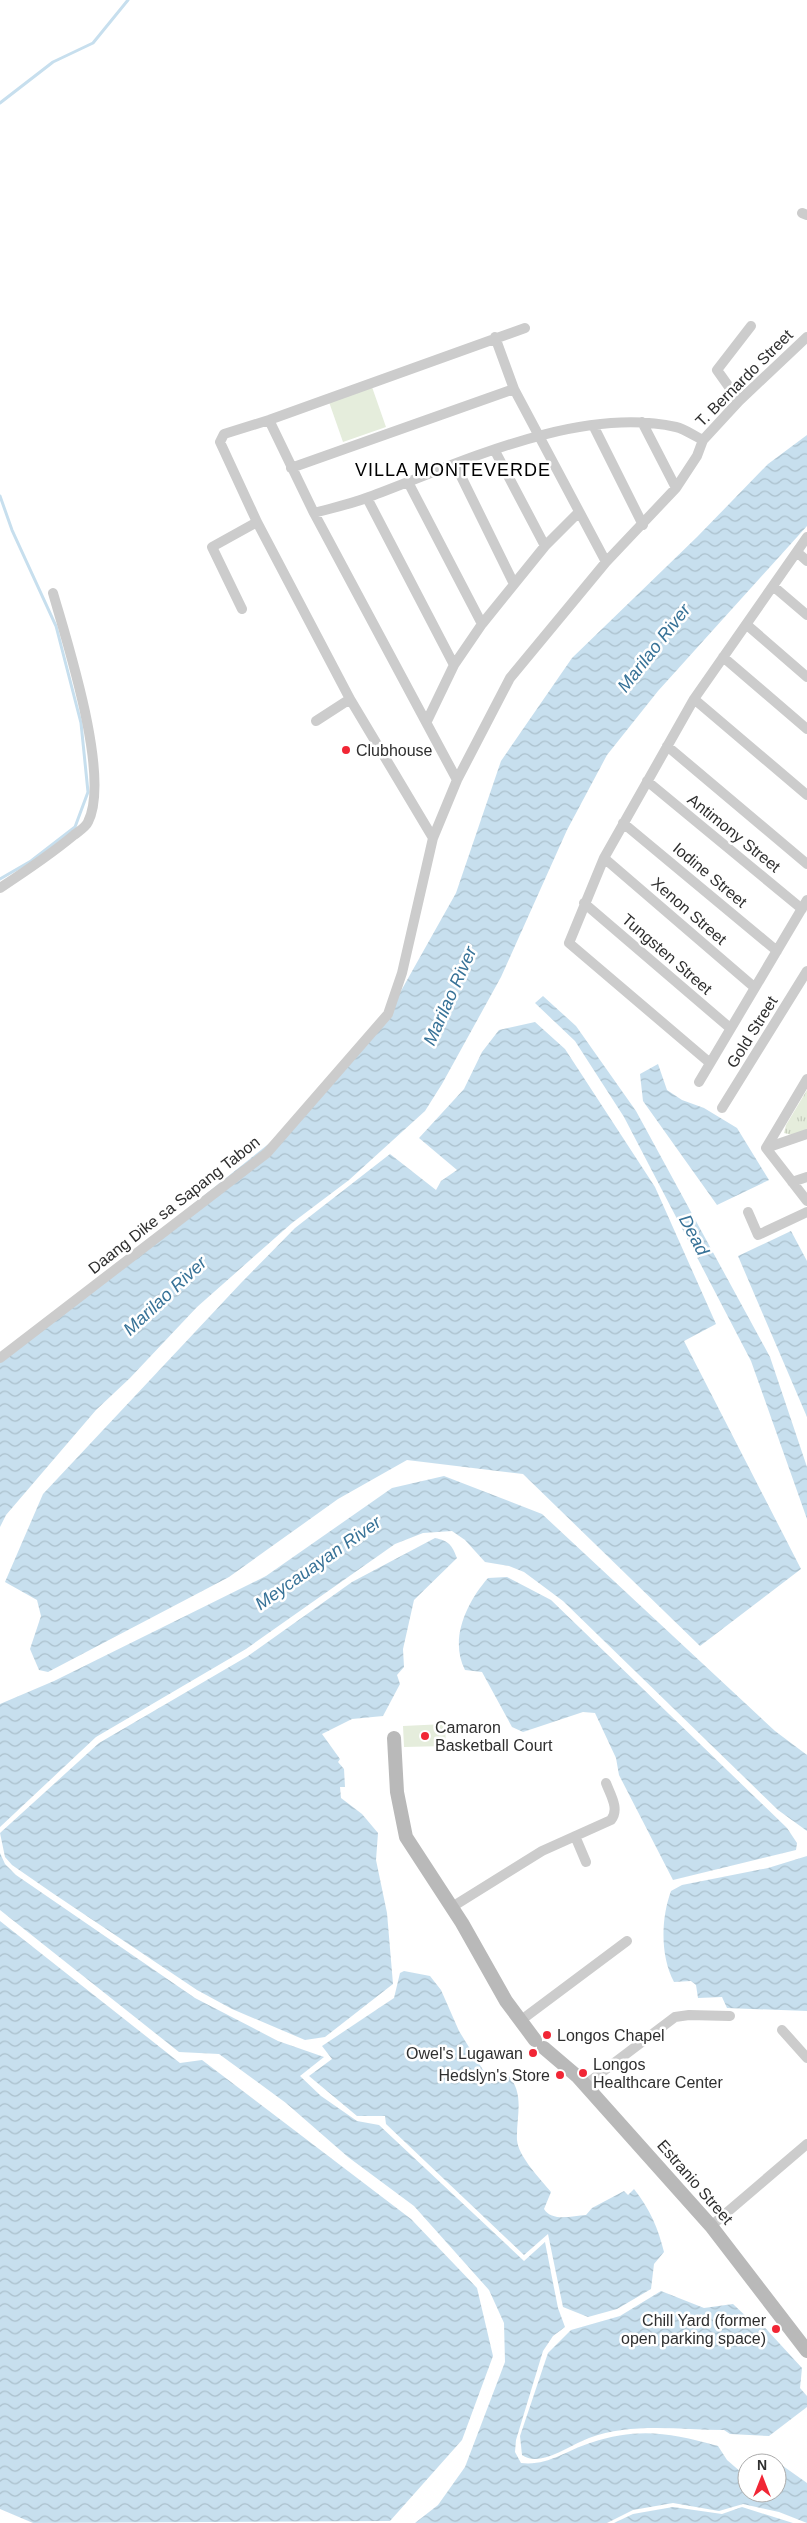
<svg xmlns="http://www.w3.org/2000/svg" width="807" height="2523" font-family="Helvetica,sans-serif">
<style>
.grass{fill:url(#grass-tufts)}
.pitch{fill:#e5eddc}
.water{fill:url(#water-waves)}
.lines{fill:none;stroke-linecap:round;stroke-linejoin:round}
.stream{stroke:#c7dfee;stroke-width:3}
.street{stroke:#ccc;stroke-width:10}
.secondary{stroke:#b9b9b9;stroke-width:14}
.poi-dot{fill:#f12635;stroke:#fff;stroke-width:2}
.labels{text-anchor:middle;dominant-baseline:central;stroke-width:5;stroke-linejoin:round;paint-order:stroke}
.street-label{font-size:16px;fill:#2f2f2f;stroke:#fff}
.poi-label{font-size:16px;fill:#2f2f2f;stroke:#fff;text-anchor:start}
.neighbourhood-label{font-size:18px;letter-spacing:1px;fill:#000;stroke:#fff}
.water-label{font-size:18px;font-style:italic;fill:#377297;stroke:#fff}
</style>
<defs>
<pattern id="grass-tufts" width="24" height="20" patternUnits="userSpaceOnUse" patternTransform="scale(1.25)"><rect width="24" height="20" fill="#e5eddc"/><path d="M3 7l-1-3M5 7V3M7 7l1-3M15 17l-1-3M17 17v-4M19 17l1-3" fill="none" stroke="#c5ccbd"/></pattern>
<pattern id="water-waves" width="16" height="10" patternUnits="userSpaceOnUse" patternTransform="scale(1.25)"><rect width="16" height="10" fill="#c7dfee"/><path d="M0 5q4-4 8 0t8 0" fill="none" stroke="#abc0cc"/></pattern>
</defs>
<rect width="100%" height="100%" fill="#fff"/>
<!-- grass -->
<path class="grass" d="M807,1090v40l-15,5 -8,-2 2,-8z"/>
<!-- pitch -->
<path class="pitch" d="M372,387l14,40 -43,15 -14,-40z
M445,1724l1,22 -42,1 -1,-21z"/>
<!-- water -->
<path class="water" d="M807,435v91l-149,165 -51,64 -40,75 -66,147 -59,107 -17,27 -76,69 -57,43 -95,84 -67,71 -34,32 -90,105 -6,12v-169l296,-236 92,-108 68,-121 45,-132 71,-103 125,-121 71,-73z
M543,996l33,30 60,85 134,246 37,110v52l-56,-158 -127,-244 -49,-76 -40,-38z
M535,1022l30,27 90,138 61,137 -32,17 117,228 -101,77 -177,-172 -116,-14 -69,39 -109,78 -181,95 -9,-2 -9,-21 11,-33 -4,-16 -32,-18 38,-88 198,-211 54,-55 95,-74 46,36 5,-9 16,-11 -38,-32 45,-49 18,-37 17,-22z
M658,1064l9,26 15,10 22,8 33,20 32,52 -52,25 -74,-104 -3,-27z
M791,1231l16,30v156l-69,-161z
M444,1476l98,38 233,217 32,24v76l-29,-21 -215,-209 -39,-29 -15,-6 -24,-4 -20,-22 -13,-9 -29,2 -28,11 -149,105 -150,88 -96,90v-123l54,-23 212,-105 126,-88z
M435,1538c14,3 17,7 22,20l-43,42 -11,49 1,18 -7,8 3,9 -17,32 -31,3 -30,15 18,25 -2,3 6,7 1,18h-5l1,11 21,16 16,19 -2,27 11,53 6,71 -68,53 -20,3 -73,-31 -35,-19 -146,-98 -39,-27 -7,-8 -5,-24 99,-90 149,-87 104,-74z
M507,1577l44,23 236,228 10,15 -1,7 -123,30 -54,-105 -3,-17 -21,-45 -12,-1 -60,20 -11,-5 -30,-55 -17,-2c-16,-31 2,-68 23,-92z
M0,1853l5,11 11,11 179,123 83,43 46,16 -24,19 21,20 36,25 22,4 145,136 21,-19 13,66 7,19 -12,9 -10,15 -27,89 -1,12 6,11c27,3 44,-12 69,-20 50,-16 79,-10 128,3l9,14 15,13 5,-3v23h30v-30h-20l9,-9 41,29v40l-28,-11 -36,-8 -24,7 -46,-8 -40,7 -26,13h-192l23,-18 27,-38 40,-105 -1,-39 -15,-33 -75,-84 -66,-49 -62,-54 -67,-49 -40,-2 -179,-142z
M807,1856v155l-80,-3 -5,-11 -24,1 -2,-13 -5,-4 -17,1c-14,-26 -13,-64 -3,-91l11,-6 86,-17z
M0,1921l180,142 22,-3 209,159 66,69 16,68 -31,84 -72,81 -357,2 -33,-14z
M404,1971l26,5 11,14 18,41 29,47 18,-5c20,20 10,42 11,67 1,16 24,40 34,52l-7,17c8,13 28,7 42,6l6,-7 32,-17 4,4 6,-6c16,20 24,39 30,63l-10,12 -3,25 -34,20 -29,8 -25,-10 -15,-73 -24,21 -138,-131 -1,-8h-28l-48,-40 23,-17 -10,-13 72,-48 6,-25z
M661,2291l43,17 29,-4 18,17 5,-3 46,50 -2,20 7,8v11l-38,29 -39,-2 -6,-4c-44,0 -92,-8 -135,8 -19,7 -49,30 -67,17l-2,-19 28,-83 23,-23 49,-14z
M673,2507l49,7 20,-7 51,16h-179l19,-9z"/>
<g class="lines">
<!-- stream -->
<path class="stream" d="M0,103l53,-41 40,-19 35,-43
M0,496l12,34 44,96 25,97 7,69 -13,35 -44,34 -31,18"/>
<!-- street -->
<path class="street" d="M802,213l5,2
M495,337l19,52 92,173
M739,401l-22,-31 34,-44
M269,420l45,93 143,267
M642,422l34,66
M593,425l50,100
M495,451l50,95
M455,464l59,120
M291,468l223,-79
M408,482l74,142
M367,498l87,167
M314,513c18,-5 37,-9 55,-16 89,-33 210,-92 307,-70 9,2 18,9 27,13
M798,553l9,8
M773,586l34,29
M242,609l-30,-62 45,-25
M747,625l60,52
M723,657l84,72
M694,699l113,96
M316,721l34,-22
M427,721l27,-56 28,-41 63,-78 33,-33
M667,746l140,118
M647,781l155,128
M623,823l154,128
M433,838l-83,-139 -93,-177 -37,-80 4,-8 45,-14 256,-92
M604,858l150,129
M0,888c26,-17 50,-33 74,-53 4,-3 12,-8 14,-13 23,-45 -21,-180 -35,-229
M584,903l146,125
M710,1063l-141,-120 35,-85 90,-159 113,-162
M699,1082l108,-182
M722,1108l85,-137
M766,1148l41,-69
M766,1148l41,53
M766,1148l41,-14
M792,1182l15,-5
M748,1212l10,23 49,-23
M0,1358l267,-205 121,-139 14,-41 31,-135 24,-58 53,-102 96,-116 70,-74 21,-32 6,-16 36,-39 68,-64
M575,1836l11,26
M452,1907l90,-56 69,-31c9,-11 -1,-26 -5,-37
M520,2021l107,-80
M782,2030l25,28
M585,2085l90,-68 14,-2 41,1
M711,2226l96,-82"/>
<!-- secondary -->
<path class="secondary" d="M394,1738l3,54 9,45 56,86 44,78 29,39
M544,2048l34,29 133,149 96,125"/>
</g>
<!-- markers -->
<g class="poi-dot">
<circle cx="346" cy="750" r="5"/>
<circle cx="425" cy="1736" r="5"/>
<circle cx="547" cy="2035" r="5"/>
<circle cx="533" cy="2053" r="5"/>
<circle cx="583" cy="2073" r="5"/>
<circle cx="560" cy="2075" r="5"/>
<circle cx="776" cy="2329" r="5"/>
</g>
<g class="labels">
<!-- street labels -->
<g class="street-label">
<text transform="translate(744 378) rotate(-45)">T. Bernardo Street</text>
<text transform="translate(734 833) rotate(39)">Antimony Street</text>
<text transform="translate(710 875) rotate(40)">Iodine Street</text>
<text transform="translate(689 911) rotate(41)">Xenon Street</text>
<text transform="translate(667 954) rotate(41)">Tungsten Street</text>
<text transform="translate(752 1032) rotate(-58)">Gold Street</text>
<text transform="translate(174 1205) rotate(-38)">Daang Dike sa Sapang Tabon</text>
<text transform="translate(695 2182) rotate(49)">Estranio Street</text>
</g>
<!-- poi labels -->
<g class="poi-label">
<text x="356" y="750">Clubhouse</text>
<text x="435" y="1727">Camaron<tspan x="435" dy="18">Basketball Court</tspan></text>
<text x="557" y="2035">Longos Chapel</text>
<text x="523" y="2053" text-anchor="end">Owel's Lugawan</text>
<text x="593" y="2064">Longos<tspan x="593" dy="18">Healthcare Center</tspan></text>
<text x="550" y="2075" text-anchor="end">Hedslyn's Store</text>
<text x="766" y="2320" text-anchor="end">Chill Yard (former<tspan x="766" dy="18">open parking space)</tspan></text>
</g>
<!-- neighbourhood labels -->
<g class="neighbourhood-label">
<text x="453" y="470">VILLA MONTEVERDE</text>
</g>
<!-- water labels -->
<g class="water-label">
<text transform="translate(654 648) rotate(-52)">Marilao River</text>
<text transform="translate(450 996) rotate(-66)">Marilao River</text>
<text transform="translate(694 1235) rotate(62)">Dead</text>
<text transform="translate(165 1296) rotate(-43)">Marilao River</text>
<text transform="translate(318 1563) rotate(-35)">Meycauayan River</text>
</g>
</g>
<!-- north arrow -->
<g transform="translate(762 2478)"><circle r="24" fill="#ffffff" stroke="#acacac"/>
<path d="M0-4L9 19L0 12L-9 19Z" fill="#f12635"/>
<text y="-8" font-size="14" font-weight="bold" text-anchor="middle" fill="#2f2f2f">N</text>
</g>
</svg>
